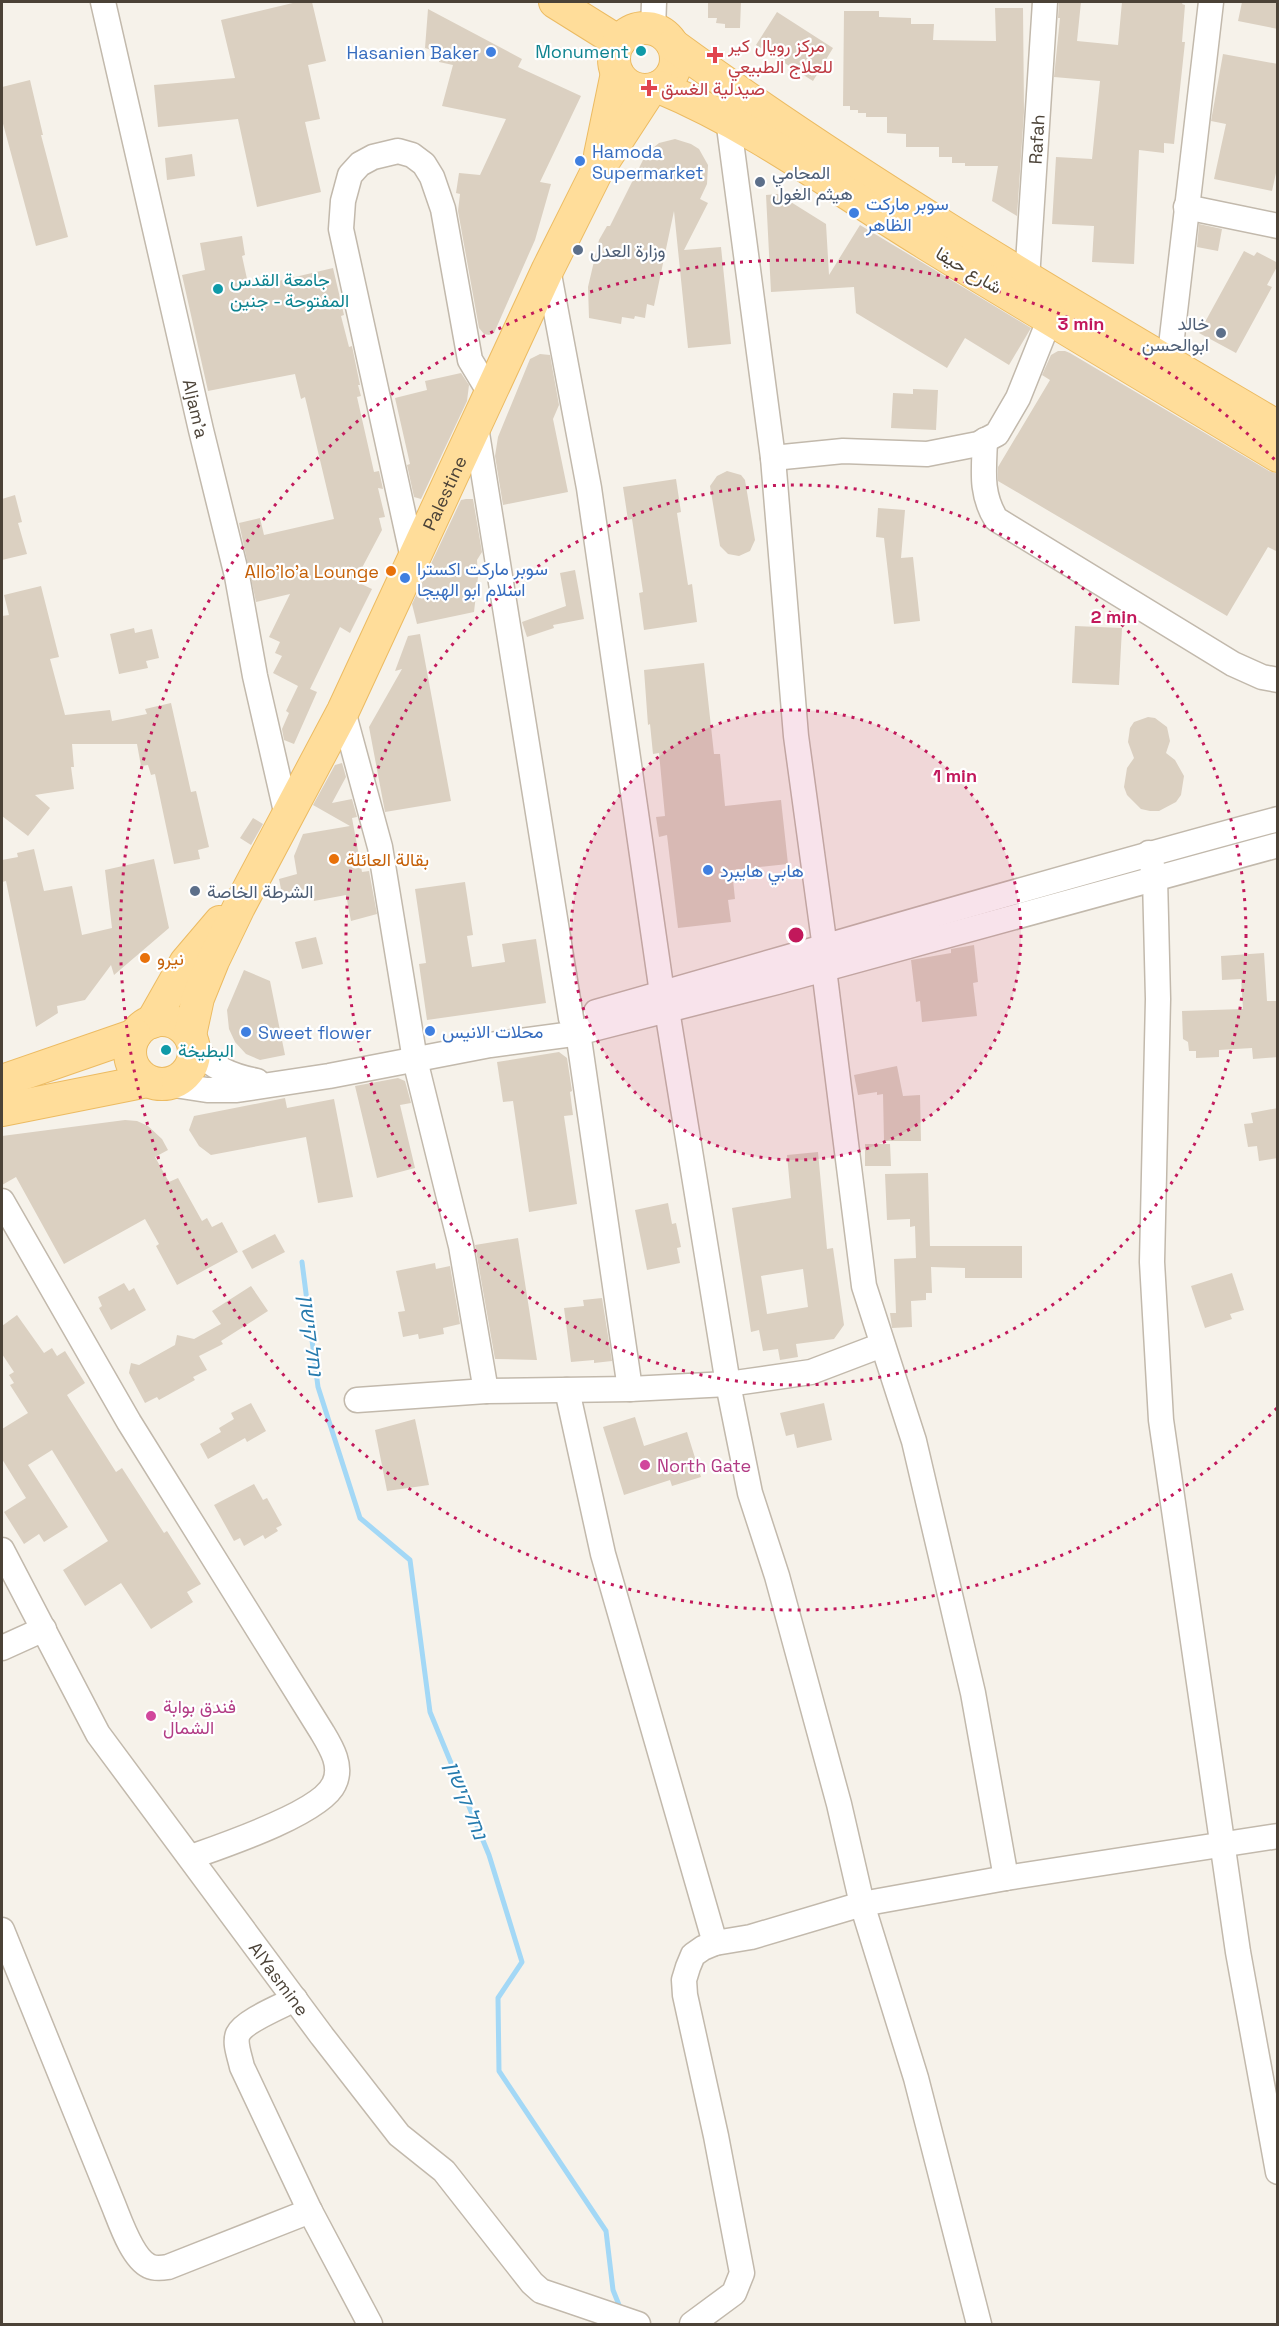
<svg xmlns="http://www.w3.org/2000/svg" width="1279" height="2326" font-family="'Space Grotesk',Vazirmatn,'Noto Sans Hebrew',sans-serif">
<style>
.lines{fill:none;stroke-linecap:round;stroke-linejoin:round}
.stream{stroke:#a3d8f6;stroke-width:5}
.building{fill:#dbd0c1;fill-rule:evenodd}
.minor-casing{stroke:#c2b9ac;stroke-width:27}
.major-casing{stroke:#ecbb62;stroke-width:34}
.minor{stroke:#fff;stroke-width:24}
.major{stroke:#ffdd9a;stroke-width:32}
.ring{fill:none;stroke:#c2185b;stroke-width:3;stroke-dasharray:3 6}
.culture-dot{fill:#0f9aa8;stroke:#fff;stroke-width:2}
.shop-dot{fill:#3f7fe0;stroke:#fff;stroke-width:2}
.health-dot{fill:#e0444e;stroke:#fff;stroke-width:2}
.service-dot{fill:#5c6f8a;stroke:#fff;stroke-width:2}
.food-dot{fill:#e8710a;stroke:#fff;stroke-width:2}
.hotel-dot{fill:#d1479c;stroke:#fff;stroke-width:2}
.labels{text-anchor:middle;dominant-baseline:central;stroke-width:4.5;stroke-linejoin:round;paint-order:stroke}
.health-label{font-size:18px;fill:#be3a42;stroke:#fff;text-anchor:start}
.culture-label{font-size:18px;fill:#0d838f;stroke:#fff;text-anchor:start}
.shop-label{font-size:18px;fill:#366cbe;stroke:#fff;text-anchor:start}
.street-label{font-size:18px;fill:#4b4237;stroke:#fff}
.service-label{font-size:18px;fill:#4e5e75;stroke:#fff;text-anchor:start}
.food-label{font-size:18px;fill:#c56008;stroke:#fff;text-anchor:start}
.hotel-label{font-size:18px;fill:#b23c85;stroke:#fff;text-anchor:start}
.water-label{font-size:20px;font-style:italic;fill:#267bae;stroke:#fff}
.centre{fill:#c2185b;stroke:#fff;stroke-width:3}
.ring-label{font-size:18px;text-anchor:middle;font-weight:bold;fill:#c2185b;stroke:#fff;stroke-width:4.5;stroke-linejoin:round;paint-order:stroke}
</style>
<rect width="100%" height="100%" fill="#f6f2ea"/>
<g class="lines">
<!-- stream -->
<path class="stream" d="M302,1262l16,125 42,131 50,42 20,152 59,143 33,107 -24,36 1,73 107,160 7,59 8,20"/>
</g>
<!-- building -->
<path class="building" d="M297,2h15l14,59 -18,4 12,54 -15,3 16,70 -64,15 -19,-88 -80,8 -4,-42 81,-7 -14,-58z
M708,2h33l-1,26h-15v-4l-9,-1 1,-5h-9z
M1059,2h22l-4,39 41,4 4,-43h61l-1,2 3,1 -3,37h3l-11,102 -10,-1v10l-25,-3 -5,114 -42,-2 2,-36 -42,-2 4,-67 36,2 8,-78 -46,-4 6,-59h-2z
M1242,2h36v27l-40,-8z
M995,8h28l1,104 -7,104 -25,-15 6,-35h-33v-3h-13v-6h-13v-10h-33v-13l-19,-1v-16h-21v-4h-8v-3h-8v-4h-7l1,-95h35v6l32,1v6h23l-1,16 63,1z
M428,9l94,50 -4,8 63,29 -41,86 11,2 -16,56 -41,93 -5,2 -5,-1 -5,-6 -21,-117 2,-17 -4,-1 3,-20 21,2 26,-56 -64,-13 11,-41 -14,-3v-10l-14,-4z
M777,12l56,36 -20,33 -57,-36z
M1223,54l55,10v100l-6,27 -58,-12 12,-55 -15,-3z
M30,80l13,55h-2l27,102 -32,9 -34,-126v-33z
M675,139l16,5 8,5 9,16 -1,19 -7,15 8,4 -24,47 37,-3 10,97 -43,4 -14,-137 -20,95 -7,-2 -2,14 -10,-2 -1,3 -12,-2 -1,7 -32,-6 -1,-31 11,-47 8,-14h3l36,-72 13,-11z
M192,154l3,22 -28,4 -2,-22z
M778,194l48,30 3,51 31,-50 171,103 -22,37 -44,-27 -18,30 -91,-55 -2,-26 -83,5 -5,-97z
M1199,224l23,5 -4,22 -21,-4z
M242,236l3,19 -3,1 7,32 84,-20 11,47 -3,1 8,31 3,-1 8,39h-2l3,11 -4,1 17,75 5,-1 4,18 -5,-1 7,29 -6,1 3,12 -27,51 17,8 -22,44 -10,-6 -30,62 7,3 -23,52 -10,-4 -2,-11 7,-16 -3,-2 12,-25 -25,-13 9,-17 -7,-3 5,-11 -11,-5 21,-43 -34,8 -17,-79 21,-5 4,17 70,-16 -29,-122 -4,2 -6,-25 -87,17 -26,-116 23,-5 -5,-27z
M1244,251l10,5 3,-4 21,11v2l-11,20 5,2 -36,66 -37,-20z
M1058,351h7l5,2 199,118 9,3v78l-10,-5 -41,69 -229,-135v-14l52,-87 -8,-5 9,-20z
M540,354l10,1 9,50 -6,14 15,73 -65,13 -8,-49 3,-19 32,-78z
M461,373l8,12 -2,16 -46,98 -7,-2 -7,-32 3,-1 -15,-66 32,-8 -2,-9z
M913,389l25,1 -2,40 -45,-2 2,-35 20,1z
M727,471l14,4 4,5 10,60 -5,11 -11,5 -11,-2 -8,-8 -10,-60 7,-10z
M676,479l5,33 -4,1 11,72 4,-1 5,38 -53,8 -5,-37 4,-1 -11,-73 -4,1 -5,-33z
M15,495l7,27 -4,1 9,31 -25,6v-61z
M466,499h7l9,53 -5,8 1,17 -4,35 -57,12 -5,-20 49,-104z
M878,508l27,2 -4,48 12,-1 7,64 -26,3 -10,-86 -8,-1z
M575,570l9,49 -31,6 1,3 -27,9 -5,-15 44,-16 -6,-33z
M41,586l18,71 -9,2 15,56 45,-5 2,11 35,-7 -2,-5 26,-6 20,89 5,-1 13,56 -11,3 2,9 -26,5 -19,-90 -4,1 -3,-10 -7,1 -4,-22h-65l2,23h-3l3,22 -39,6 15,13 -22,28 -26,-20v-200l7,-1 -5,-20z
M1075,626l47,2 -3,57 -47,-2z
M134,628l1,5 17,-4 7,29 -13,3 2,7 -29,6 -9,-40z
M420,634l31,167 -66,11 -16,-85 33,-58 -7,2 13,-35z
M704,663l10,91h6l5,52 56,-6 7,64 -56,6 3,29 -7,1 3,22 -53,6 -11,-93 -8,2 -3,-20 9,-1 -6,-63 -6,1 -3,-30 -2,1 -4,-55z
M1148,717l7,1 12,9 3,14 -4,12 9,7 9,16 -3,19 -5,7 -17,9h-9l-9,-2 -14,-14 -3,-8 3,-19 7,-10 -6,-16 2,-14 4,-6z
M342,763l4,14 -14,26 20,-4 5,18 -5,1 10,54 7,-1 8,43 -26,7 -5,-26 -32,6 -3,-13 -29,6 -3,-15 18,-5 -3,-18 9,-22 47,-8 -37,-21 22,-40z
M253,818l10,6 -12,21 -11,-7z
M34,849l10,42 28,-5 10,49 30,-7 -7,-58 49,-11 15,69 -55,47 -3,-10 -26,35 -28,6 1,7 -22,14 -30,-146 -4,1v-22l16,-3 -1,-4z
M465,882l8,53 -6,1 5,31 33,-5 -3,-18 34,-5 10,64 -119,17 -8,-56 7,-1 -11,-74z
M316,937l7,27 -21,5 -7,-27z
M974,945l4,37 -5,1 4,33 -55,6 -2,-21 -4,1 -5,-42 40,-7v-4z
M1264,953l3,48h11v56l-25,2 -1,-11 -33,2v7l-23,1v-7h-7l-1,-9 -5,-3 -1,-28 61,-2 -2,-30 -19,1 -1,-24z
M244,970l26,11 15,74 -25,5 -14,-6 -11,-12 -6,-13 -2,-19z
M559,1052l8,6 5,33 -2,1 3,23 -9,1 13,88 -48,8 -16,-111 -10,1 -6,-40z
M897,1066l6,30 17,-1 1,46h-37l-1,-47 -6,1v-3l-19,3 -4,-20z
M398,1078l7,3 6,22 -11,2 15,63 -38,10 -22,-92z
M285,1098l2,10 47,-9 19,98 -35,6 -12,-66 -95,18 -12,-9 -10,-16 5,-14z
M1278,1108v50l-19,3 -2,-15 -9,1 -4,-23 9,-1 -2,-10z
M125,1120l12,1 11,5 14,13 6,11 -13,7 14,25 9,-4 24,43 5,-3 5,9 10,-5 16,30 -61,33 -21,-39 3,-2 -14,-25 -81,45 -48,-87 -14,8v-49z
M865,1144h25l1,22h-26z
M818,1152l9,97 6,-1 11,77 -10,14 -38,5 2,13 -18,3 -2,-11 -15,2 -4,-21 -8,2 -19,-124 59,-10 -4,-43zM803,1269l5,38 -41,7 -6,-38z
M928,1173l2,73h92v32h-57v-10l-34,-1 1,26h-6v7l-15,1 1,26 -20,1 -2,-15h6l-2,-54 22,-1 -1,-32 -5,1v-8l-23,1 -2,-46z
M668,1203l4,21 4,-1 5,24 -4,1 3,15 -33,7 -12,-60z
M275,1234l10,18 -33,17 -10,-18z
M518,1238l19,122 -42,-1 -20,-114z
M435,1263l1,6 14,-3 10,58 -17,4 1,6 -25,5 -1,-5 -15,3 -5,-25 7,-1 -9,-40z
M1232,1273l12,37 -14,4 2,5 -27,9 -14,-42z
M124,1283l5,8 5,-3 12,22 -35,20 -12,-22 3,-2 -4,-9z
M251,1286l17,25 -47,30 2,3 -24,12 8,14 -14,7 2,3 -36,20 -2,-3 -12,6 -16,-30 2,-10 8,2 36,-20 2,-10 17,4 27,-15 -9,-13z
M602,1298l10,63 -18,2v-3l-23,2 -7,-54 20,-2 -1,-6z
M17,1315l27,38 8,-5 5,8 8,-5 20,32 -18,12 49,77 6,-4 42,65 3,-2 34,53 -14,8 6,10 -42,27 -30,-46 -36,23 -22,-36 45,-29 -56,-91 -24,15 40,62 -24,15 -5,-8 -15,10 -20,-32 22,-14 -24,-39v-30l26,-16 -18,-28 4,-2 -5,-8 5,-3 -12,-18v-28z
M251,1403l15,28 -19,11 -2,-4 -37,21 -8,-15 21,-12 -2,-4 15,-9 -3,-6z
M824,1403l8,37 -35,8 -3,-14 -8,2 -6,-23z
M635,1417l9,29 43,-14 14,45 -29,9 -2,-6 -46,15 -21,-68z
M415,1419l14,66 -42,6 -12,-61z
M254,1484l9,16 4,-2 15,27 -6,3 2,3 -13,8 -2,-4 -19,11 -4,-8 -6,3 -20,-36z"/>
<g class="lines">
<defs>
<g id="minor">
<path id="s1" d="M103,2l98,428 36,146 18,100 32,140"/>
<path d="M653,29l1,-27"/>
<path d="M728,119l45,339 23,278 29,212 -1,21 40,317 50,155 59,252 33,185"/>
<path d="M1186,207l92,19"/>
<path d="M548,269l41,219 73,505 5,17 61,374 22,109 27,83 62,228 23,100 54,174 63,246"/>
<path id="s2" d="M1027,279l18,-277"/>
<path d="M1169,363l42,-361"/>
<path d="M476,427l95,591"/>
<path d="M985,440c-1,30 -5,53 11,79l237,145 29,13 16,3"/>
<path d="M773,458l70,-7 84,3 51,-10 19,-10 21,-36 32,-80"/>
<path d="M414,563l-73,-334 2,-28 7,-26 10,-11 13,-7 25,-6 14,4 12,9 8,13 11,32 27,151 20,33"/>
<path d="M343,711l37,136 35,213 46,186 25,145"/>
<path d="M1149,853l6,25 3,121 -6,263 9,158 77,532 40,220"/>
<path d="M596,1012c227,-64 453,-132 682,-193"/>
<path d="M578,1032l52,357"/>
<path d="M194,1049c19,18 36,27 63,32"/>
<path d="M168,1084l39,6h30l92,-14 161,-31 83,-11 204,-52 501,-137"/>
<path d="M2,1201l127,221 193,310c9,15 21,34 12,52 -13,29 -112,62 -143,73"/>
<path d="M567,1390l36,164 112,389"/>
<path d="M357,1400l129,-9 144,-2 98,-5 83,-12 71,-27"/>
<path id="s3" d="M2,1550l96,184 224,302 77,99 45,36 88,112 9,8 97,33"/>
<path d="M2,1648l42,-19"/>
<path d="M2,1930l111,274c7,17 19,54 36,62 6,3 13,2 19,1l142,-56"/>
<path d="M295,1999c-13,7 -51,22 -57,35 -4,9 2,23 4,33l68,144 60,113"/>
<path d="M692,2324l42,-31 8,-20 -26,-137 -31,-141 -1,-15 4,-13 5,-12 10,-7 12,-5 36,-6 111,-33 144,-26 272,-42"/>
</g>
<g id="major">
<path d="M555,2l64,40"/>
<circle cx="645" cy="59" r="31"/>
<path d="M673,45c193,141 400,261 605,382"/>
<path d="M659,87c96,40 178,102 266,156 117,72 235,142 353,213"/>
<path d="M600,155l17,-82"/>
<circle cx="162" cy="1052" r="32"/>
<path d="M152,1022l34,-60 34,-40"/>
<path id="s4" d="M190,1035l8,-37 15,-37 26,-54 104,-196 205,-442 48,-96 54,-83"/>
<path d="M2,1081l133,-46"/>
<path d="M2,1110l145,-29"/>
</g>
</defs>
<!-- minor casing -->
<use href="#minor" class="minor-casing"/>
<!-- major casing -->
<use href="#major" class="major-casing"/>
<!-- minor -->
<use href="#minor" class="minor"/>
<!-- major -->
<use href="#major" class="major"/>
</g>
<!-- distance rings -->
<circle cx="796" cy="935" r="225" fill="#c2185b" fill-opacity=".12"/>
<g class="ring">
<circle cx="796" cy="935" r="225"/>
<circle cx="796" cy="935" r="450"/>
<path d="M1277 1408A675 675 0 1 1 1277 462"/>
</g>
<!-- markers -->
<g class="culture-dot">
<circle cx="641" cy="51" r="6"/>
<circle cx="218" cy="289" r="6"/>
<circle cx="166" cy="1050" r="6"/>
</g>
<g class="shop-dot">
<circle cx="491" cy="52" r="6"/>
<circle cx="580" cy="161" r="6"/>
<circle cx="854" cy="213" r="6"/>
<circle cx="405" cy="578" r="6"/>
<circle cx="708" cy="870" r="6"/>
<circle cx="430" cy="1031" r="6"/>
<circle cx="246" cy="1032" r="6"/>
</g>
<g class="health-dot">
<path d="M712 46h6v6h6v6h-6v6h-6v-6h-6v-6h6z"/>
<path d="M646 79h6v6h6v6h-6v6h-6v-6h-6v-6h6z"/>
</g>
<g class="service-dot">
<circle cx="760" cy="182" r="6"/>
<circle cx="578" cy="250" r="6"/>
<circle cx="1221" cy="333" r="6"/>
<circle cx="195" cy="891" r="6"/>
</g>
<g class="food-dot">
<circle cx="391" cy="571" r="6"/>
<circle cx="334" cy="859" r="6"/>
<circle cx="145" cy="958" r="6"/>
</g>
<g class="hotel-dot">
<circle cx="645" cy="1465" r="6"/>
<circle cx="151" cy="1716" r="6"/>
</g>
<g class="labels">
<!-- health labels -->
<g class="health-label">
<text x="728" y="45">مركز رويال كير<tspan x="728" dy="21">للعلاج الطبيعي</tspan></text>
<text x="661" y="88">صيدلية الغسق</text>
</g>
<!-- culture labels -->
<g class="culture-label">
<text x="629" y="51" text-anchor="end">Monument</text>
<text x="230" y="279">جامعة القدس<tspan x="230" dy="21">المفتوحة - جنين</tspan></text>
<text x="178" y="1050">البطيخة</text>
</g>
<!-- shop labels -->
<g class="shop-label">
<text x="479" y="52" text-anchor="end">Hasanien Baker</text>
<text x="592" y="151">Hamoda<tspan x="592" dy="21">Supermarket</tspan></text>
<text x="866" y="203">سوبر ماركت<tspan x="866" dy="21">الظاهر</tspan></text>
<text x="417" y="568">سوبر ماركت اكسترا<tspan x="417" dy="21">اسلام ابو الهيجا</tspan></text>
<text x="720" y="870">هابي هايبرد</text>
<text x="442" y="1031">محلات الانيس</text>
<text x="258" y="1032">Sweet flower</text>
</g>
<!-- street labels -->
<g class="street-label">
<text stroke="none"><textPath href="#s2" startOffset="140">Rafah</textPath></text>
<text transform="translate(969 270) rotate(31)">شارع حيفا</text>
<text stroke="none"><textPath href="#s1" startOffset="417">Aljam'a</textPath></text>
<text stroke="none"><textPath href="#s4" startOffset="600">Palestine</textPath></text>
<text stroke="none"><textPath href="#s3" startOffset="512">AlYasmine</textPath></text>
</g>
<!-- service labels -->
<g class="service-label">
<text x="772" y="172">المحامي<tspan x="772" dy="21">هيثم الغول</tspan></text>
<text x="590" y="250">وزارة العدل</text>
<text x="1209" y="323" text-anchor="end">خالد<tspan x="1209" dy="21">ابوالحسن</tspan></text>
<text x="207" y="891">الشرطة الخاصة</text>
</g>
<!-- food labels -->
<g class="food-label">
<text x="379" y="571" text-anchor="end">Allo'lo'a Lounge</text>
<text x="346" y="859">بقالة العائلة</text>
<text x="157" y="958">نيرو</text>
</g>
<!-- hotel labels -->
<g class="hotel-label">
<text x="657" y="1465">North Gate</text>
<text x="163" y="1706">فندق بوابة<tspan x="163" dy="21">الشمال</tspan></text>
</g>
<!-- water labels -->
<g class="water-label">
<text transform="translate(311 1335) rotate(83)">נחל קישון</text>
<text transform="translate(466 1800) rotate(68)">נחל קישון</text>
</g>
</g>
<circle cx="796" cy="935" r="9" class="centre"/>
<g class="ring-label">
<text x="1081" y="330">3 min</text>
<text x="1114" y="623">2 min</text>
<text x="955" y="782">1 min</text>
</g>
<!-- border -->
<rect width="1279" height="2326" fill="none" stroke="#4b4237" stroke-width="6"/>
</svg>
